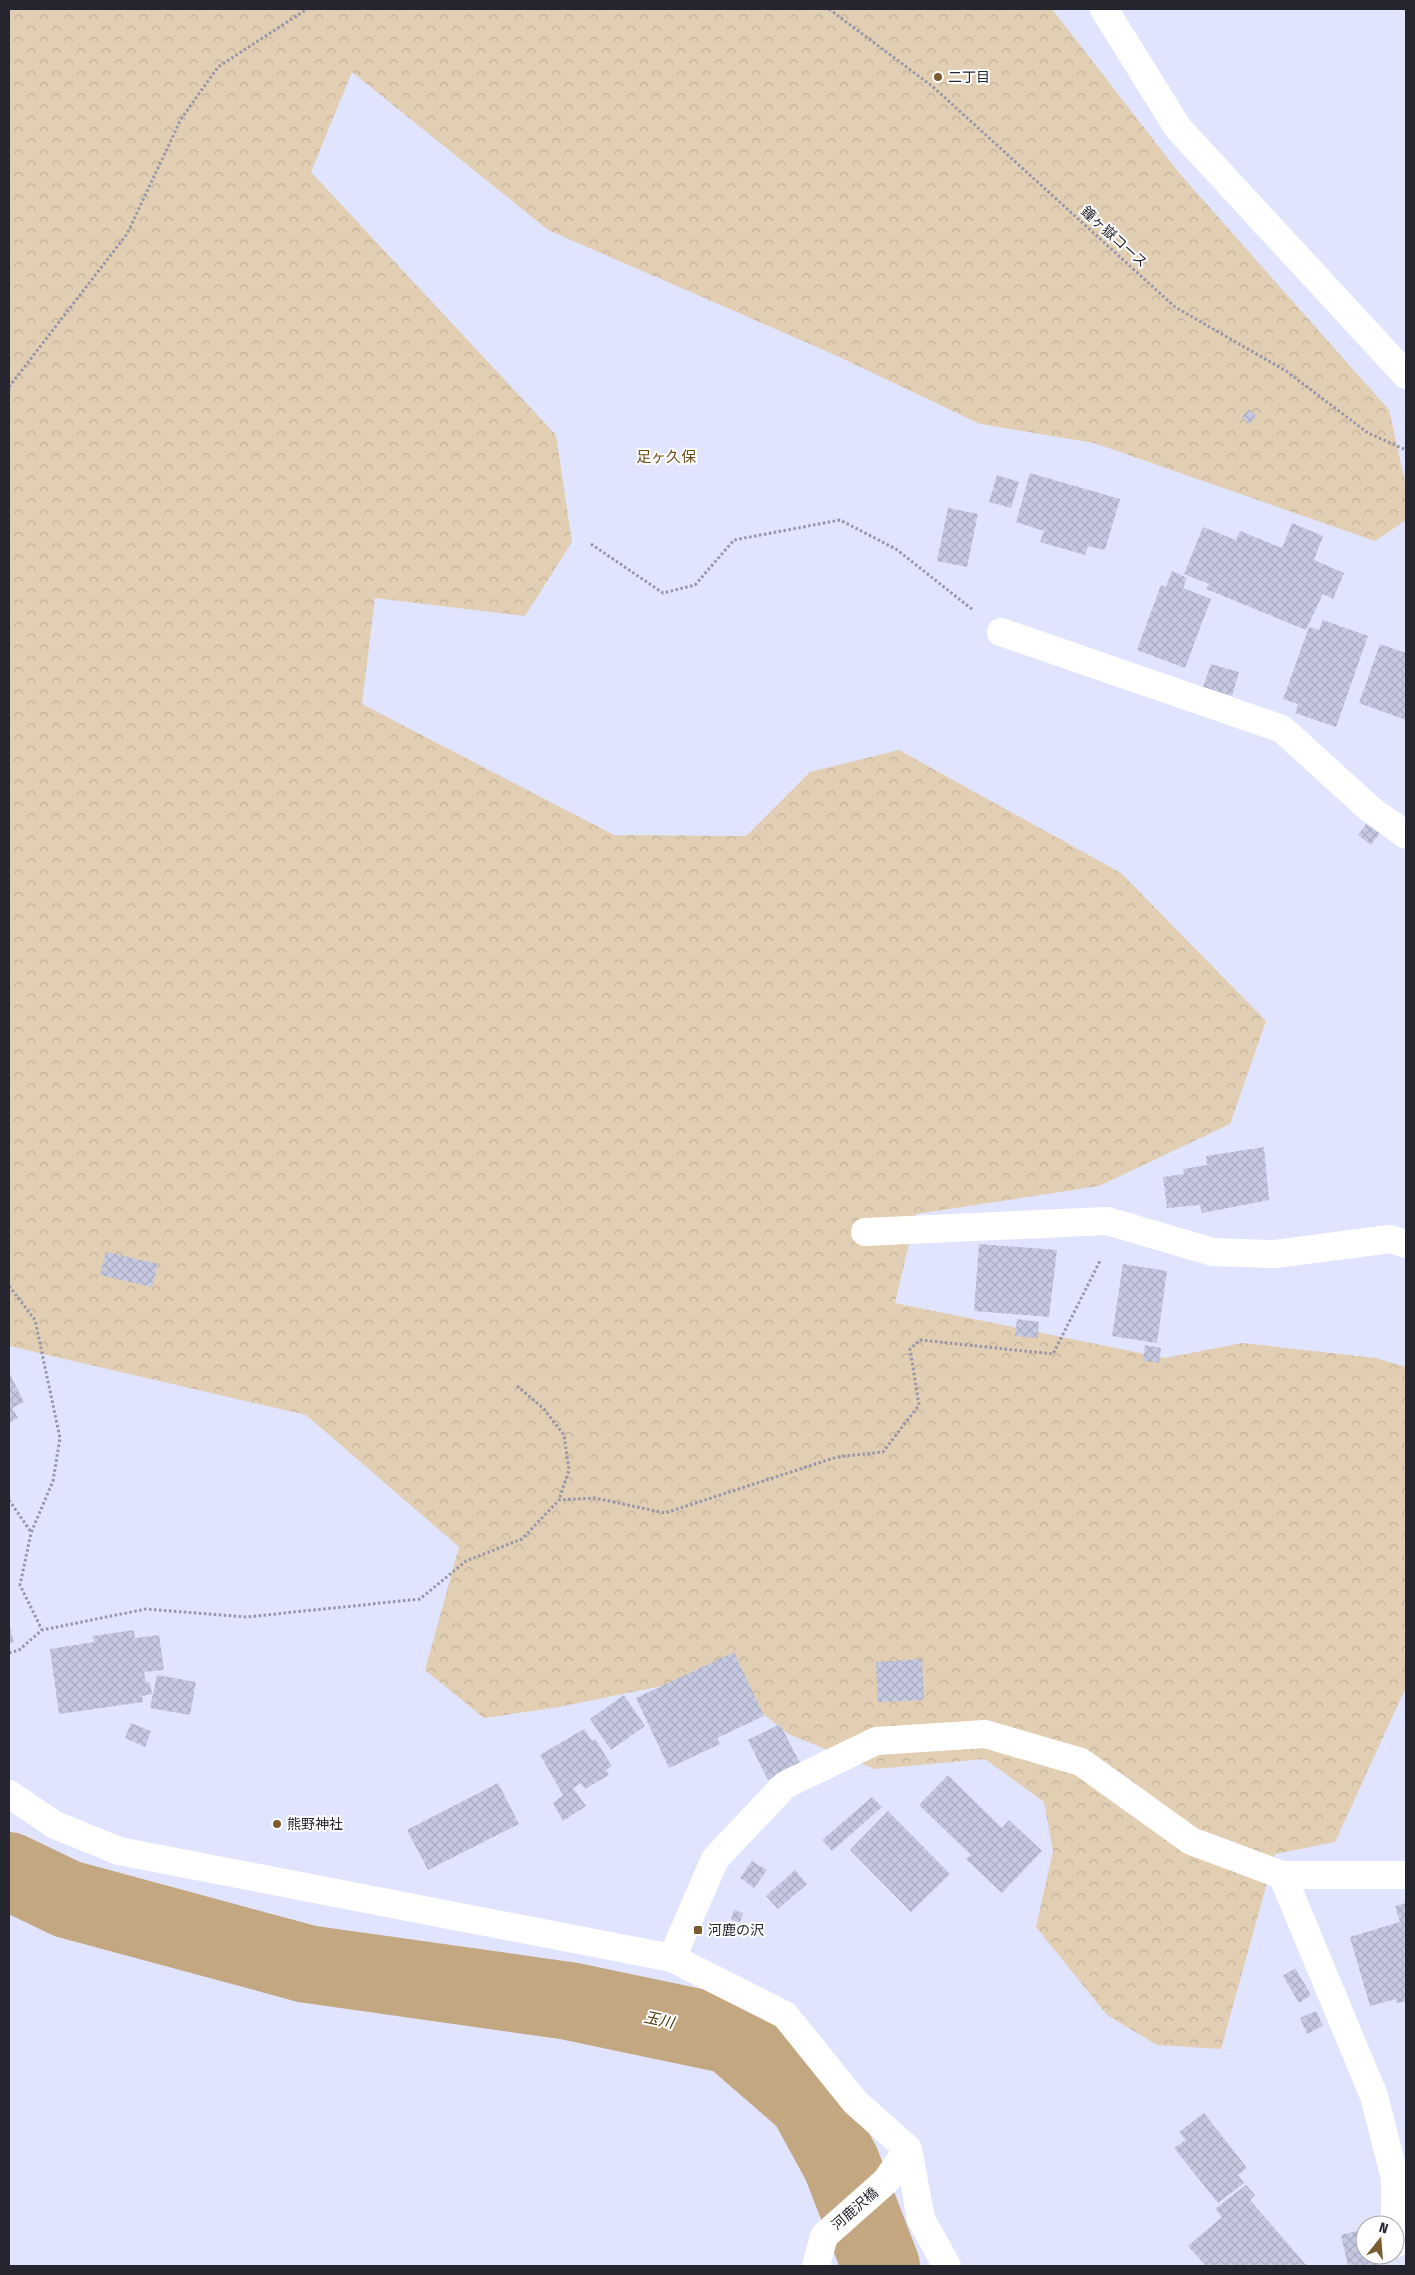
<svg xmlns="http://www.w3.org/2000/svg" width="1415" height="2275" font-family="'Fira Sans Condensed','Noto Sans JP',sans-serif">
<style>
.forest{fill:url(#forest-crowns)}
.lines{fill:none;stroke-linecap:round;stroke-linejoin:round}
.river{stroke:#c2a781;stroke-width:78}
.building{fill:url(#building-cross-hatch)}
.path{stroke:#9497aa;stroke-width:3;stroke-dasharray:2.5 2.5;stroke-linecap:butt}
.minor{stroke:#fff;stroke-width:28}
.poi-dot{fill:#7a5c30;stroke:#fff;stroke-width:2}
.labels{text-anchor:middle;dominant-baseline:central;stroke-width:4;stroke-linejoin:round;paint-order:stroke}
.poi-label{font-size:14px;fill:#24252e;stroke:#fff;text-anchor:start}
.street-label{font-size:14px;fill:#24252e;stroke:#fff}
.neighbourhood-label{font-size:15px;fill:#6d4d19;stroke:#fff}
.water-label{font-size:15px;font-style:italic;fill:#4b3000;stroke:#fff}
</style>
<defs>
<pattern id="forest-crowns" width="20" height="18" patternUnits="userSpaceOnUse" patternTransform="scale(1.25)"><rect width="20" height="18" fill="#e2ceb3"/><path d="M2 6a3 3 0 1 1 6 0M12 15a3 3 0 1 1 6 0" fill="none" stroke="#c2b19a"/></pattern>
<pattern id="building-cross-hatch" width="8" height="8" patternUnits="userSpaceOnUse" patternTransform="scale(1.25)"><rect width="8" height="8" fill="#c6c9e2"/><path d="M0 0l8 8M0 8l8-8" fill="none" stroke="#aaacc2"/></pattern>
</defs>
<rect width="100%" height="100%" fill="#e1e4fe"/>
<!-- forest -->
<path class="forest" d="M9,9h1043l128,165 209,236 17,76v34l-31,21 -281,-98 -114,-19 -145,-69 -287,-125 -196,-158 -41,100 245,263 16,107 -47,74 -150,-18 -13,106 252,131 132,1 64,-64 89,-22 222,123 145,148 -36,103 -131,62 -183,28 -21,89 270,55 77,-15 134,15 30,9v320l-71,155 -60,12 -54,195 -64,-4 -50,-30 -71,-88 17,-76 -9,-49 -59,-43 -110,10 -87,-35 -73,-59 -156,32 -75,11 -59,-48 34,-123 -153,-132 -297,-69z"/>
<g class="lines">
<!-- river -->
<path class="river" d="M9,1871l58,28 240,65 262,37 162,34 76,66 34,62 40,103"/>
</g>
<!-- building -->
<path class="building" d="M1249,409l7,7 -6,8 -8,-7z
M1030,473l90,26 -15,51 -17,-4 -3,9 -45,-13 4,-11 -28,-9z
M997,475l22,7 -8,26 -22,-6z
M948,508l30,6 -11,53 -30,-6z
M1292,523l31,13 -9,24 30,13 -11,26 -10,-5 -17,36 -100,-41 3,-5 -25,-10 19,-47 33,13 4,-9 42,17z
M1172,571l15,7 -4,10 28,11 -26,69 -48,-18 24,-65 5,2z
M1323,620l45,16 -32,91 -41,-14 3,-9 -15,-5 26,-72 10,3z
M1380,644l26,9v67l-47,-17z
M1211,664l28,8 -7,24 -29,-9z
M1367,823l13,10 -9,12 -13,-10z
M1264,1147l5,53 -67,13 -2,-8 -33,3 -4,-31 21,-3 -1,-5 24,-4 -1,-9z
M979,1244l78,6 -8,67 -75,-6z
M106,1252l52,12 -6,23 -52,-12z
M1123,1264l44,7 -10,72 -45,-7z
M1017,1319l22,3 -1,16 -23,-2z
M1145,1345l16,3 -2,15 -16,-2z
M9,1372l15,30 -12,6 6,10 -9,5z
M9,1624l5,18 -5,1z
M134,1630l1,8 24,-3 5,35 -20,2 2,11 4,-1 2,12 -10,2 1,6 -84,12 -9,-65 44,-7 -1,-6z
M734,1652l30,64 -47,22 3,6 -51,24 -33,-70z
M922,1659l2,41 -46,2 -2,-40z
M157,1675l39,7 -6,33 -40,-7z
M624,1695l21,31 -34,24 -21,-31z
M131,1723l20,8 -6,16 -20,-9z
M780,1724l20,39 -32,17 -20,-40z
M584,1729l8,12 3,-2 17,27 -6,4 3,5 -24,14 -4,-6 -8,5 13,18 -23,15 -10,-18 10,-8 -23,-40z
M948,1775l54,53 7,-8 33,31 -40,42 -36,-34 5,-4 -52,-50z
M498,1783l21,41 -91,46 -21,-40z
M872,1797l10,10 -50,44 -10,-11z
M888,1811l62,63 -39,38 -61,-62z
M752,1861l15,9 -13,18 -14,-10z
M795,1870l12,14 -29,25 -12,-13z
M1406,1903v98l-9,2 -1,-4 -26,7 -20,-69 50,-15 -5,-16z
M734,1910l9,3 -3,9 -9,-2z
M729,1924l9,3 -3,10 -9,-3z
M1295,1968l16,27 -12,8 -16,-27z
M1316,2011l7,15 -16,8 -7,-16z
M1204,2113l43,55 -9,7 6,8 -26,20 -44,-55 12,-8 -7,-8z
M1246,2185l9,10 -5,5 57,66h-101l-18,-20 34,-29 -7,-8z
M1365,2229v26h10l3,11h-30l-7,-31z"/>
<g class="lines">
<!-- path -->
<path class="path" d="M829,9l103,77 243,221 111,64 82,62 38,17
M9,387l118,-153 54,-115 37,-52 89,-58
M591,544l72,49 32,-8 39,-45 106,-20 56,29 77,61
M9,1286l26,34 25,118 -7,43 -22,52 -11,52 22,45
M517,1386l27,23 20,26 5,35 -10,30
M9,1500l22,32
M9,1653l10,-3 23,-20 104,-21 100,8 174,-18 46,-38 56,-22 37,-39 36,-2 70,15 172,-56 46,-5 36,-47 -9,-56 10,-9 133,14 48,-95"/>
<!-- minor -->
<path class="minor" d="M1104,9l74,119 228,247
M1001,632l281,97 88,80 36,26
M865,1232l242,-11 106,31 62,2 115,-15 16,5
M9,1794l46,31 64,26 553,107 113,57 70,87 53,47 13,70 26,47
M1282,1875l92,221 21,82v66
M672,1958l43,-99 70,-74 91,-44 109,-7 96,28 110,79 91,34h124
M816,2266l8,-30 62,-55 22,-32"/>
</g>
<!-- markers -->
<g class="poi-dot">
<circle cx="938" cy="77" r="5"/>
<circle cx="277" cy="1824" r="5"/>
<rect x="693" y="1925" width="10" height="10" rx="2.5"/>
</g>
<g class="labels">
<!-- poi labels -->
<g class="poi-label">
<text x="948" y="77">二丁目</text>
<text x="287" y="1824">熊野神社</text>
<text x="708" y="1930">河鹿の沢</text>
</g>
<!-- street labels -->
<g class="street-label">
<text transform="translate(1114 237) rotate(42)">鐘ヶ嶽コース</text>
<text transform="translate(855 2209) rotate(-41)">河鹿沢橋</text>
</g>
<!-- neighbourhood labels -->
<g class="neighbourhood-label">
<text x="666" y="457">足ヶ久保</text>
</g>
<!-- water labels -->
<g class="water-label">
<text transform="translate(659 2020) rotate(12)">玉川</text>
</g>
</g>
<!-- border -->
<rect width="1415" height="2275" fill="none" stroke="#24252e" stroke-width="20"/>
<!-- north arrow -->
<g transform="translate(1380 2240) rotate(17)"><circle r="24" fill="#ffffff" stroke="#a7a8ab"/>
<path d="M0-4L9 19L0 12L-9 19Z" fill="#7a5c30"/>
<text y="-8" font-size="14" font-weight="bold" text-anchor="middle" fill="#24252e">N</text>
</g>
</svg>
